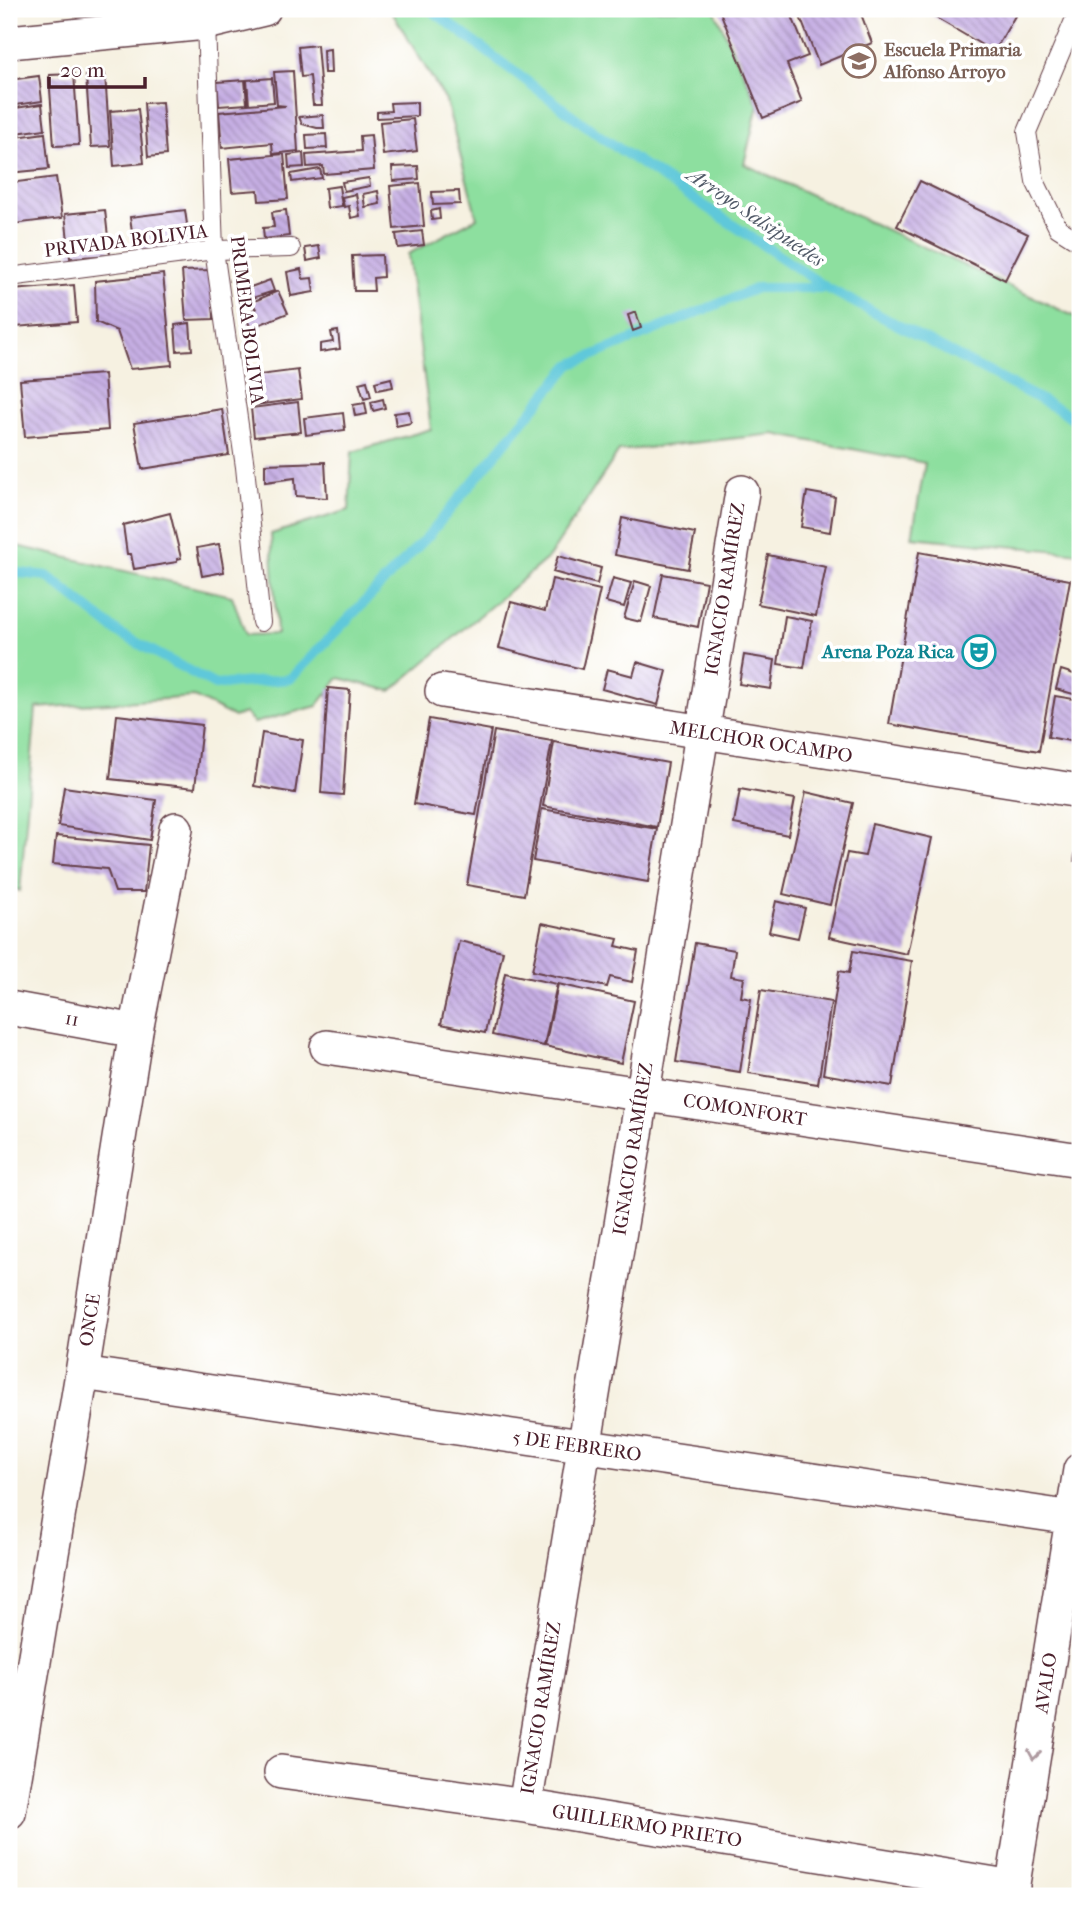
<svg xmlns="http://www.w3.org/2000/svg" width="1089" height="1905" font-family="'IM FELL French Canon',serif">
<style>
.grass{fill:#8ddf9f;stroke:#6c7f65;stroke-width:2}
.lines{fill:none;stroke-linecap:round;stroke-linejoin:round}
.stream{stroke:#5ec8da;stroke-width:10}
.building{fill:url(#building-back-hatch)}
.lane-casing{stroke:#643e46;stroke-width:20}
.street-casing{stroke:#643e46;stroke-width:36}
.lane{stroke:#fff;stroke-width:18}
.street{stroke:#fff;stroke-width:33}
.oneway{stroke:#ae9aa0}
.labels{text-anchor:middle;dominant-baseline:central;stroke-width:7;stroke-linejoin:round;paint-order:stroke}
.education-label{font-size:19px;font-weight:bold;fill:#785e54;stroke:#fff;text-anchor:start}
.street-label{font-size:19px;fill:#4a1f2b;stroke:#fff}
.culture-label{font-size:19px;font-weight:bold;fill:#0d838f;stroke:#fff;text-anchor:end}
.water-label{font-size:21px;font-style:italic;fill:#515a68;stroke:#fff}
</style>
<defs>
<pattern id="building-back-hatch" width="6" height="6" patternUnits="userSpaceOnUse" patternTransform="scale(1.75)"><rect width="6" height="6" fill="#c6afe4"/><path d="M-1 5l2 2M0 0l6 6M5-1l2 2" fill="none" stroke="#a38eb9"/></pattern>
</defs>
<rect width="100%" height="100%" fill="#fff"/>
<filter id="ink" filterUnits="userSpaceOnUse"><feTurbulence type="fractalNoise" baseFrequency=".0143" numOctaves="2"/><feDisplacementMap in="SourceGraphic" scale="14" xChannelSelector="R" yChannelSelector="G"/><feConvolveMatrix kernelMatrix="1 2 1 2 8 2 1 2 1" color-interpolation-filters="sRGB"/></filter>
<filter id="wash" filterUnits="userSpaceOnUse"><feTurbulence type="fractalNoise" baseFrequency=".00686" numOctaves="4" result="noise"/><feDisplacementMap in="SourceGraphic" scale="28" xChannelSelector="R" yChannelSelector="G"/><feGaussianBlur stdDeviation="1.57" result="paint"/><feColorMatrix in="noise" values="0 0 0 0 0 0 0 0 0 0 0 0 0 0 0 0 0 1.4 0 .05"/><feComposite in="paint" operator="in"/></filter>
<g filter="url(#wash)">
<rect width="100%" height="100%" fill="#f6f1e1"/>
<!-- grass -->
<path class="grass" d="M390,9h324l44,96 -14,59 336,155v234l-168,-16 13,-74 -151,-29 -155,17 -70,106 -158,134 -52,-13 -22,28 -63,17 -9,-10 -11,4 -40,-20 -158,11 -16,183 -11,-5v-342l223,52 14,39 31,-1 -6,-100 78,-24 3,-58 79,-23 -23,-175 69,-36 -31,-117z"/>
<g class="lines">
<!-- stream -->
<path class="stream" d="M430,9l170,127 227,152 237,124 16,12
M9,572l38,4 72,57 96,52 75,-6 138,-143 142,-171 187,-77h70"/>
</g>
<g id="blocks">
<!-- building -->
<path class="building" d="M719,9h70l19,47 -21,8 15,38 -39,16z
M797,9h62l13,34 -53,22z
M935,9h84l-25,43 -63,-37z
M317,45l5,60h-9l-3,-29 -9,1 -3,-30z
M330,49l1,24h-7l-1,-23z
M293,71l5,80 -25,3 -1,-11 -50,5 -3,-36 67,-6 -9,-1 -3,-33z
M74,74l5,71 -25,1 -5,-71z
M105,74l5,72 -19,1 -5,-71z
M39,76l3,25 -33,5v-26z
M272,78l2,24 -25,2 -2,-24z
M245,80l2,24 -28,2 -2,-24z
M162,102l4,53 -18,2 -4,-54z
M417,102v14l-40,2v-6l14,-1 -1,-8z
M42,104l3,25 -36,5v-25z
M138,109l6,54 -30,3 -4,-55z
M323,115l1,13h-7l-15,-4 -3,-7z
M413,119l4,32 -34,4 -3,-33z
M45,133l4,36 -40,4v-35z
M326,134l1,14 -20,1 -1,-14z
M371,135l3,35 -50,4 -1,-8 -16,1 -1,-12 55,-4 -1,-15z
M303,153l1,14 -15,1 -1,-13z
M284,154l4,45 -29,2 -1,-11 -26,2 -3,-33z
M418,166l1,13 -26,2 -1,-14z
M320,169l2,9 -30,4 -1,-8z
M56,177l6,41 -48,6 -5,-41z
M369,178l1,8 -26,5 -2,-9z
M920,181l108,53 -23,46 -108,-54z
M420,183l4,43 -30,3 -4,-43z
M339,186l3,20 -15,2 -2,-20z
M378,191l2,13 -15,3 -2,-13z
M459,191l1,13 -27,1 -1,-13z
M356,194l4,22 -9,2 -2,-12 -5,1 -2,-10z
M439,209l1,10 -8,1 -1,-9z
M105,210l5,45 -40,3 -5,-44z
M185,210l5,36 -55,7 -5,-36z
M286,210l3,26 -25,3 -1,-11 11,-1 -2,-15z
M422,231l2,14 -26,3 -2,-14z
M319,246l2,12 -14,3 -2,-13z
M382,255l1,22 -10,1 1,13h-20l-2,-35z
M301,269l2,10 9,-1 2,14 -23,4 -4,-24z
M212,270l2,49 -28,1 -4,-49z
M163,274l9,91 -42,4 -13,-38 -21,-9 -1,-41z
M270,280l4,11 -28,9 -4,-10z
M74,285l3,37 -62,5 -3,-37z
M278,291l10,22 -37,15 -7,-14 12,-5 -4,-7z
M636,312l5,16 -8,3 -5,-16z
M190,323l2,27 -15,1 -2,-26z
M338,331l2,18 -20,3v-8l13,-2 -2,-10z
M298,370l4,29 -47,6 -4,-29z
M104,374l4,56 -83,7 -5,-57z
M391,378l2,9 -16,3 -2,-8z
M367,381l4,16 -7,2 -5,-16z
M383,399l2,9 -12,3 -2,-9z
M298,402l3,30 -47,5 -3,-29z
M365,403l2,11 -12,2 -2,-11z
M222,409l7,46 -87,14 -8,-46z
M409,411l2,12 -15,3 -2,-13z
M343,413l2,17 -39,5 -2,-17z
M325,462l2,36 -31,-2 -1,-18 -30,4v-18z
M807,492l28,5 -5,35 -29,-5z
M170,513l11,45 -4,1v3l-43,7 -3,-15h-4l-4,-29z
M622,518l73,15 -7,36 -73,-14z
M219,544l5,28 -22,4 -5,-28z
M919,552l151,28 -31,171 -150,-27z
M768,555l58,12 -10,49 -58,-12z
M558,556l43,12 -4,16 -44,-12z
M663,574l43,8 -8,45 -44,-9z
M613,578l18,5 -7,24 -18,-5z
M552,579l48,11 -18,79 -83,-21 12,-46 34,9z
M635,581l16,5 -10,36 -17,-4z
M785,616l27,5 -8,47 -26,-4z
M744,655l31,5 -4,29 -32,-5z
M637,662l30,9 -9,34 -56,-16 5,-20 26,7z
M1061,670l19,6v20l-24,-7z
M328,688l22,2 -7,105 -22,-2z
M1055,696l25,4v43l-32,-6z
M117,715l85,10 -7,63 -85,-9z
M429,719l62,11 -15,85 -62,-11z
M494,731l58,10 -28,154 -57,-10z
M262,733l41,7 -8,53 -41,-7z
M554,742l114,21 -11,64 -114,-21z
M64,787l92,13 -6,40 -92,-14z
M740,789l55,10 -7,36 -54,-11z
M806,792l47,11 -23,102 -47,-11z
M542,809l115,20 -9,53 -115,-21z
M872,824l60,14 -25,116 -78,-17 18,-84 18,3z
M1079,828h1v34l-6,-1z
M56,836l93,9 -5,47h-29l-8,-23 -54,-5z
M776,901l29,7 -7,30 -29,-6z
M542,923l76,16 -2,7 22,5 -6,31 -22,-5 -3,10 -75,-16z
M459,941l44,10 -18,82 -44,-9z
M695,943l40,7 -4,26 13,2 -3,19 10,2 -11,73 -64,-10z
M853,951l59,10 -20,125 -69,-12 16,-103 10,2z
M505,973l52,11 -13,62 -52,-11z
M558,984l76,17 -13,62 -76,-17z
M761,990l70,12 -13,82 -70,-11z"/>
</g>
</g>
<g filter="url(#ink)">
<use href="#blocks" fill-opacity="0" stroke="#643e46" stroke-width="2"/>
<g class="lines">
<defs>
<path id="lane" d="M1079,9l-52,123 8,49 23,47 22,14
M206,23l8,227 31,217 16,155
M9,277l205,-27 77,-2"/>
<path id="street" d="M9,42l197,-19 58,-14
M442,691l638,100
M9,1008l127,23
M327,1047l753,113
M82,1373l991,145
M281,1772l244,34 488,81
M525,1806l217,-1314
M9,1812l73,-439 54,-342 40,-202
M1011,1896l69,-426"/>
</defs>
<!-- lane casing -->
<use href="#lane" class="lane-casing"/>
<!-- street casing -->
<use href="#street" class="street-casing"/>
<!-- lane -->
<use href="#lane" class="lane"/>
<!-- street -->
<use href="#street" class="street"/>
</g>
<!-- one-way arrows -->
<defs><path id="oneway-chevron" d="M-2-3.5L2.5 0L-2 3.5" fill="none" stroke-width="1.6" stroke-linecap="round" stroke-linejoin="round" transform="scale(1.75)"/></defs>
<use class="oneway" href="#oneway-chevron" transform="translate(1034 1755) rotate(99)"/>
</g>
<!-- icons -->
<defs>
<symbol id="school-ring" viewBox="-11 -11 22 22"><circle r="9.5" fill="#fff" stroke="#8d6e63" stroke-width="1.5"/><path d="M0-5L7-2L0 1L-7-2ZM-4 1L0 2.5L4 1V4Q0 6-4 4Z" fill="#8d6e63"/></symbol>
<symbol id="theatre-ring" viewBox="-11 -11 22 22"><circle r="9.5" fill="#fff" stroke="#0f9aa8" stroke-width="1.5"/><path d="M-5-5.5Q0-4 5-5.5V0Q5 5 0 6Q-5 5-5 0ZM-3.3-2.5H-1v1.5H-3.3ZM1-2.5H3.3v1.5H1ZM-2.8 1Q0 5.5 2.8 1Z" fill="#0f9aa8"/></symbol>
</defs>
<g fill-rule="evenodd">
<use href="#school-ring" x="840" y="42" width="38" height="38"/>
<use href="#theatre-ring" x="960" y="633" width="38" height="38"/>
</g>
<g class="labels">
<!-- education labels -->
<g class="education-label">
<text x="884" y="50">Escuela Primaria<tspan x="884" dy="22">Alfonso Arroyo</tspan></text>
</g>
<!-- street labels -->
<g class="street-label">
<text transform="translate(126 241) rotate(-7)">PRIVADA BOLIVIA</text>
<text transform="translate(247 320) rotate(83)">PRIMERA BOLIVIA</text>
<text transform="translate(725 589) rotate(-81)">IGNACIO RAMÍREZ</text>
<text transform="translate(761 742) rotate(9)">MELCHOR OCAMPO</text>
<text transform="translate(72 1019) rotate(10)">11</text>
<text transform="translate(745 1110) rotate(9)">COMONFORT</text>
<text transform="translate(633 1149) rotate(-81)">IGNACIO RAMÍREZ</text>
<text transform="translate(90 1320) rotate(-81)">ONCE</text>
<text transform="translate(577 1446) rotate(8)">5 DE FEBRERO</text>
<text transform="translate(1046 1683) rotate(-81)">AVALO</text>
<text transform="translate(541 1708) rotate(-81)">IGNACIO RAMÍREZ</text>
<text transform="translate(647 1826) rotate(9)">GUILLERMO PRIETO</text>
</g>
<!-- culture labels -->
<g class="culture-label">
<text x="954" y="652">Arena Poza Rica</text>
</g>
<!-- water labels -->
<g class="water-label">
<text transform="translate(756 217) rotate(34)">Arroyo Salsipuedes</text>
</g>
</g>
<!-- margin -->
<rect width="1089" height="1905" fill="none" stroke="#fff" stroke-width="35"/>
<!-- scale -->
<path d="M49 77v10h96v-10" fill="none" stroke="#4a1f2b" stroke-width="3.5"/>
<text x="60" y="77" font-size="21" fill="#4a1f2b" stroke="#ffffff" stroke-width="5" paint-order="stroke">20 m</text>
</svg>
